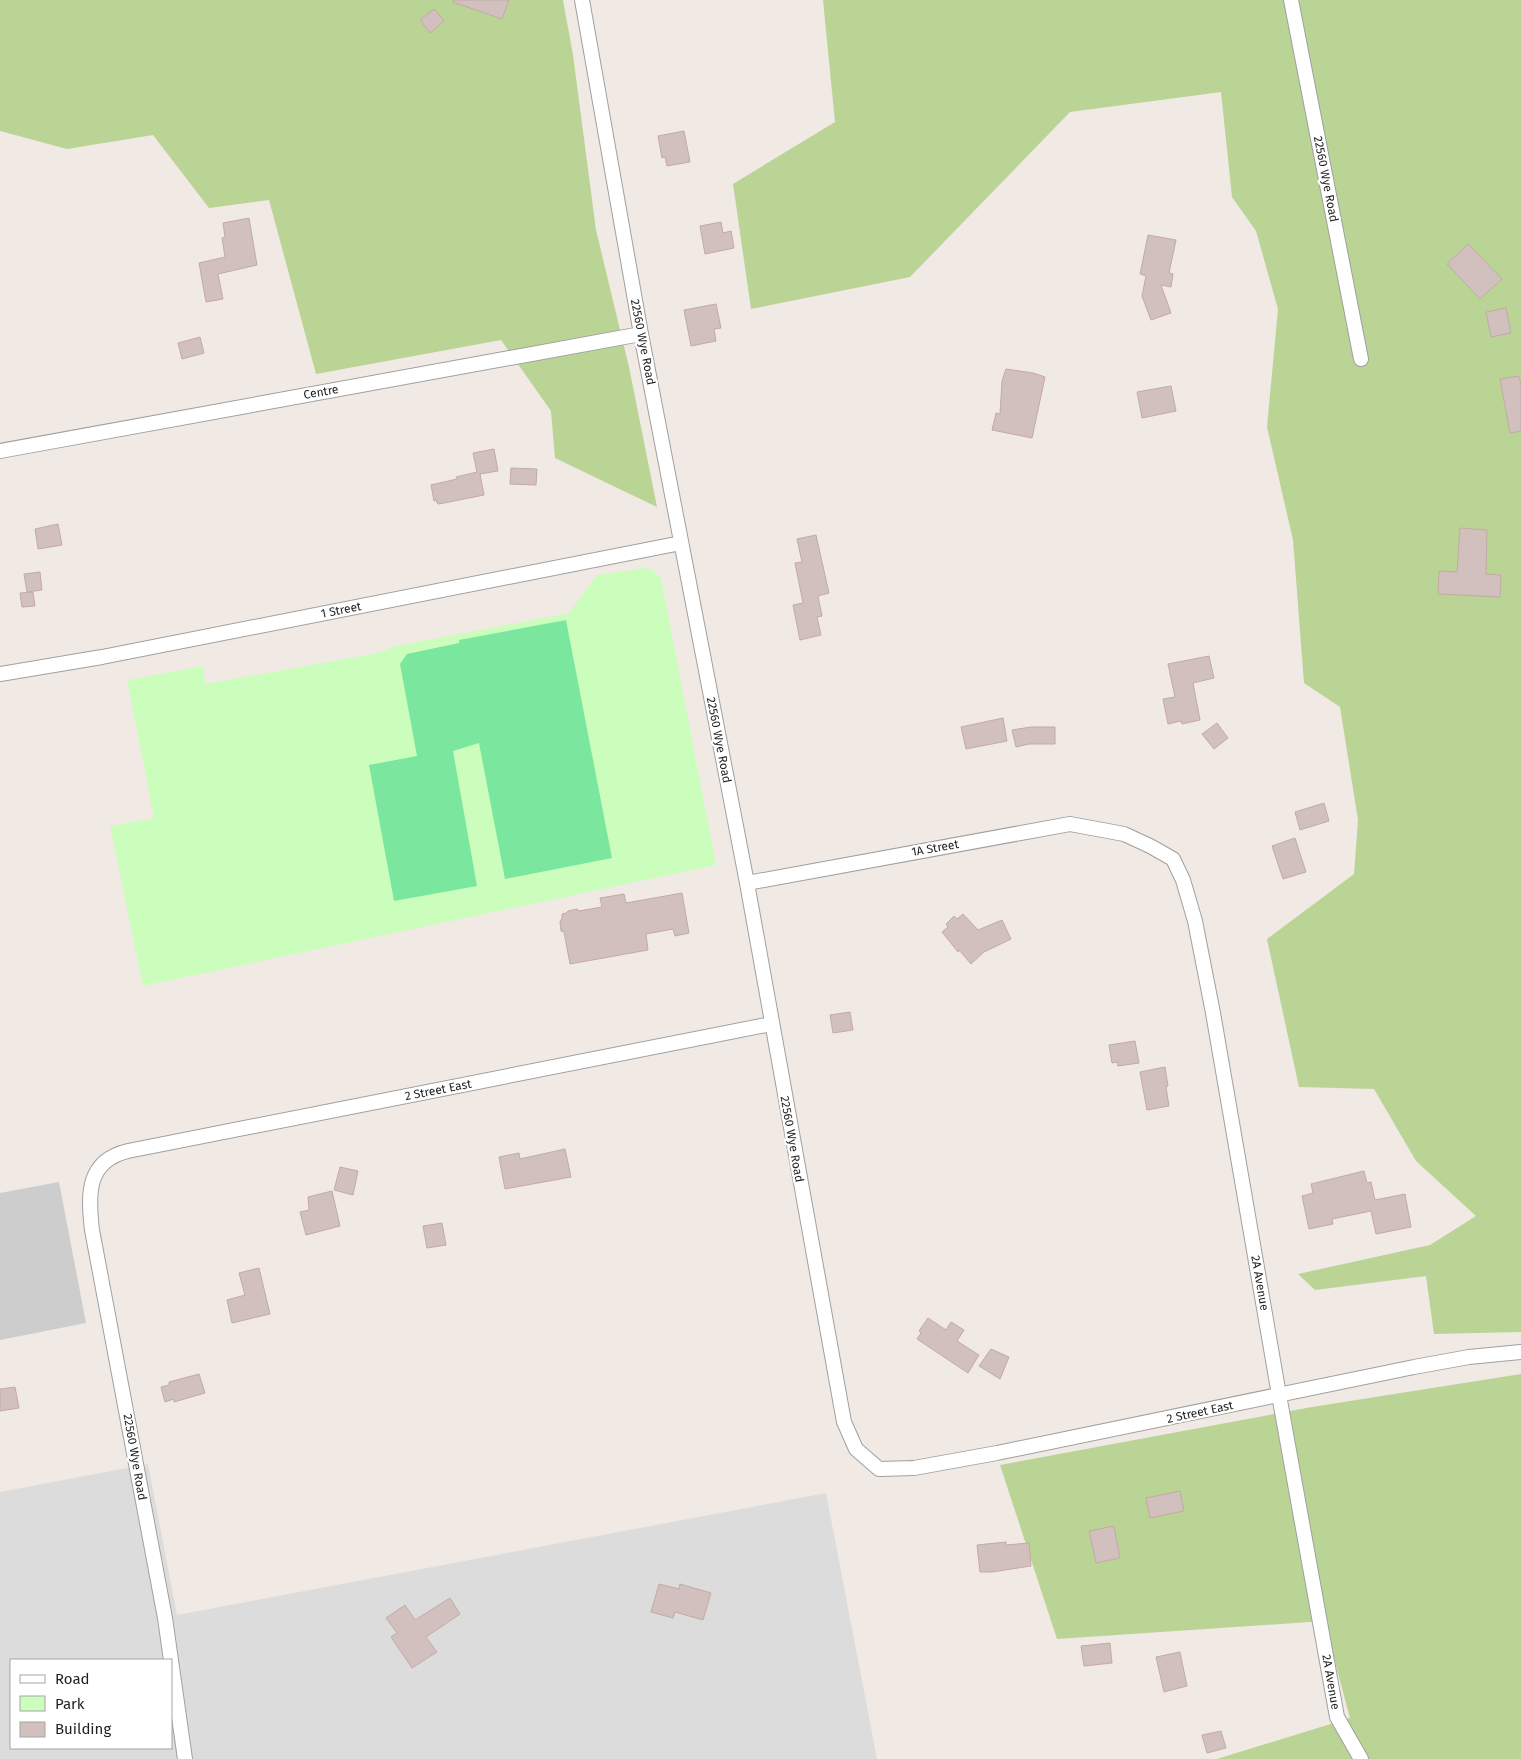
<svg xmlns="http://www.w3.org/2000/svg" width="1521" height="1759" font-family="'Fira Sans',sans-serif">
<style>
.residential{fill:#dddcdc;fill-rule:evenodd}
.religious{fill:#cdcdcd}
.forest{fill:#bad495}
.park{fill:#cbfebd}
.pitch{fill:#7be79e}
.building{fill:#d1c0bd;stroke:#c4aaa5}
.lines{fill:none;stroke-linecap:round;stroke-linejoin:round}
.street-casing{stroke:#a0a0a0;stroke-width:16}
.street{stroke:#fff;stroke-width:14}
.labels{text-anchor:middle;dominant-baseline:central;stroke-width:4.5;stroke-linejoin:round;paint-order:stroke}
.street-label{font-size:12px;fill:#1f1f1f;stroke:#fff}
</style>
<rect width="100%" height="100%" fill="#f1e9e4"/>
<!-- residential -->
<path class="residential" d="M148,1464l29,151 649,-122 51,266h-877v-267zM11,1660h160v88h-160z"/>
<!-- religious -->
<path class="religious" d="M59,1182l27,141 -86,17v-147z"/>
<!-- forest -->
<path class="forest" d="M0,0h563l10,55 23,175 33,137 28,140 -102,-49 -4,-47 -50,-71 -185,34 -47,-174 -60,8 -56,-73 -86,14 -67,-18z
M823,0h698v1332l-87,2 -8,-58 -111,14 -17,-16 132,-29 46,-29 -60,-55 -42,-72 -75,-2 -32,-148 87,-65 4,-54 -18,-113 -36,-24 -11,-143 -26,-113 11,-118 -22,-78 -24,-34 -11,-105 -151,20 -160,165 -159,32 -18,-125 102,-62z
M1521,1374v385h-304l133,-41 -26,-97 -267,18 -57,-174 312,-58z"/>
<!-- park -->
<path class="park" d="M646,568l8,3 7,7 55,287 -573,121 -33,-160 44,-8 -27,-138 76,-14 2,18 173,-31 18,-7 173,-33 28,-38z"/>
<!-- pitch -->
<path class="pitch" d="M566,620l46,238 -107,21 -26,-136 -26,8 24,135 -83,15 -25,-136 48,-9 -17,-92 7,-10 52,-11v-3z"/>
<!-- building -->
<path class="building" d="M453,0h56l-7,19 -49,-17z
M434,9l10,12 -14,12 -10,-13z
M684,131l6,31 -23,4 -2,-9 -3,1 -4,-22z
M249,218l8,47 -39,9 5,25 -17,3 -7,-39 26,-6 -3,-19 3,-1 -2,-14z
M721,222l2,11 8,-2 3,17 -29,6 -5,-28z
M1148,235l28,5 -7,33 4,1 -2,13 -10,-2 10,28 -20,7 -9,-24 4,-20 -6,-2z
M1468,244l34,35 -22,20 -33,-35z
M716,304l5,24 -7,1 2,12 -25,5 -7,-36z
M1506,308l5,25 -20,4 -5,-25z
M200,337l4,16 -22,6 -4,-16z
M1006,369l27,4 12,4 -13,61 -40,-8 4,-17 4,1 2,-33z
M1519,376l2,8v47l-11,2 -10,-54z
M1171,386l5,25 -34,7 -5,-26z
M494,449l4,22 -18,3 4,21 -45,9 -2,-1 -1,-3 -2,1 -3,-16 26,-6 -1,-2 21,-5 -4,-19z
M511,468l26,1 -1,16 -26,-1z
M58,524l4,21 -24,4 -3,-20z
M1460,528l27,2 -1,44 15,1 -1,22 -62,-3 1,-23 18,1z
M816,535l13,58 -11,3 4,20 -5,1 4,18 -21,5 -7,-35 10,-2 -8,-40 7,-1 -5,-23z
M40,572l2,18 -15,2 -3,-18z
M33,592l2,14 -13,1 -2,-14z
M1209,656l5,22 -21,5 7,37 -18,4 -1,-3 -13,3 -5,-25 12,-2 -7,-33z
M1003,718l4,23 -41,8 -5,-22z
M1217,723l11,15 -14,11 -12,-15z
M1031,727h24v17h-26l-13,3 -4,-17z
M1324,803l5,18 -29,9 -5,-18z
M1295,838l11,34 -23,7 -11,-33z
M682,893l7,40 -14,3 -2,-7 -27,5 2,16 -78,14 -6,-32 -3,-1 -1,-9 2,-4v-4l4,-1 2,-2 9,-2 2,2 23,-4 -2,-9 24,-4 2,9z
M963,914l15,16 24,-10 9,19 -27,13 -13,12 -12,-14 -1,2 -16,-20 6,-5 -2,-3 8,-8 3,3z
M850,1012l3,18 -20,3 -3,-18z
M1135,1041l4,22 -21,3 -1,-4 -5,1 -3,-18z
M1165,1067l3,19 -2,1 3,19 -22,4 -7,-38z
M565,1149l6,28 -66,12 -6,-32 20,-4 1,6z
M340,1167l18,4 -5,24 -19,-5z
M1364,1171l3,12 4,-1 4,18 30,-6 6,33 -35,7 -5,-23 -39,8 1,5 -24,5 -7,-33 11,-3 -2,-9z
M332,1191l8,35 -34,9 -6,-23 9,-2 -1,-13z
M442,1223l4,22 -19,3 -4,-22z
M259,1268l11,46 -38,9 -5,-23 18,-5 -6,-22z
M928,1318l18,12 5,-8 13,8 -7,11 22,14 -11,18 -51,-34 4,-6 -2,-2z
M991,1349l18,8 -9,22 -21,-13z
M199,1374l6,19 -31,9v-3l-9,3 -4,-15 8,-2v-3z
M15,1387l4,21 -19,3v-22z
M1180,1491l4,20 -34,7 -4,-20z
M1114,1526l6,32 -24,5 -7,-32z
M1006,1542v3l23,-2 2,23 -39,6h-12l-3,-27z
M659,1584l20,5 1,-5 31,9 -8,27 -28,-8 -2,6 -22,-6z
M450,1598l10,16 -34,23 11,15 -25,16 -21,-31 6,-4 -11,-15 19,-13 10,15z
M1110,1643l2,20 -28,3 -3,-20z
M1180,1652l7,34 -23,6 -8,-35z
M1221,1731l5,17 -19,5 -5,-18z"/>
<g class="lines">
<defs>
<path id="street" d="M582,0l59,334 106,549 97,539 12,27 23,20 35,-1 83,-15 417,-86 55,-10 52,-5
M1291,0l70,359
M0,451l641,-117
M0,674l102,-17 579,-114
M747,883l323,-59 54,10 26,12 23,13 10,21 12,41 18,92 66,382 58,322 24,42
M185,1759l-20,-141 -73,-388c-4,-35 -6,-69 36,-79l643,-127"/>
</defs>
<!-- street casing -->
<use href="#street" class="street-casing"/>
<!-- street -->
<use href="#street" class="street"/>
</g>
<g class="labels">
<!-- street labels -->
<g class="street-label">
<text transform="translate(1326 179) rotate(79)">22560 Wye Road</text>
<text transform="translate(643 342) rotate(79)">22560 Wye Road</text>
<text transform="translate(321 392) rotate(-10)">Centre</text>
<text transform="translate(341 610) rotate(-11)">1 Street</text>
<text transform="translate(719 740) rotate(79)">22560 Wye Road</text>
<text transform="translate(935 848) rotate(-10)">1A Street</text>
<text transform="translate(438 1090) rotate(-11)">2 Street East</text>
<text transform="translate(792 1139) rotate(80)">22560 Wye Road</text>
<text transform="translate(1260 1283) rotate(80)">2A Avenue</text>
<text transform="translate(1200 1412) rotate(-12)">2 Street East</text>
<text transform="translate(135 1457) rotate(80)">22560 Wye Road</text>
<text transform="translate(1331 1682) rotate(80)">2A Avenue</text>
</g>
</g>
<!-- legend -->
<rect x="10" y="1659" width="162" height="90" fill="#ffffff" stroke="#a5a5a5"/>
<rect x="20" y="1675" width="25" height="8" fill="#ffffff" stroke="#a5a5a5"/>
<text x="55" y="1684" font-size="15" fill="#1f1f1f">Road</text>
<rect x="20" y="1696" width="25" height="15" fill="#cbfebd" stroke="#a5a5a5"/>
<text x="55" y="1709" font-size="15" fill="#1f1f1f">Park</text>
<rect x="20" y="1722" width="25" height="15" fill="#d1c0bd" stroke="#a5a5a5"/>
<text x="55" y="1734" font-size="15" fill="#1f1f1f">Building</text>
</svg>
